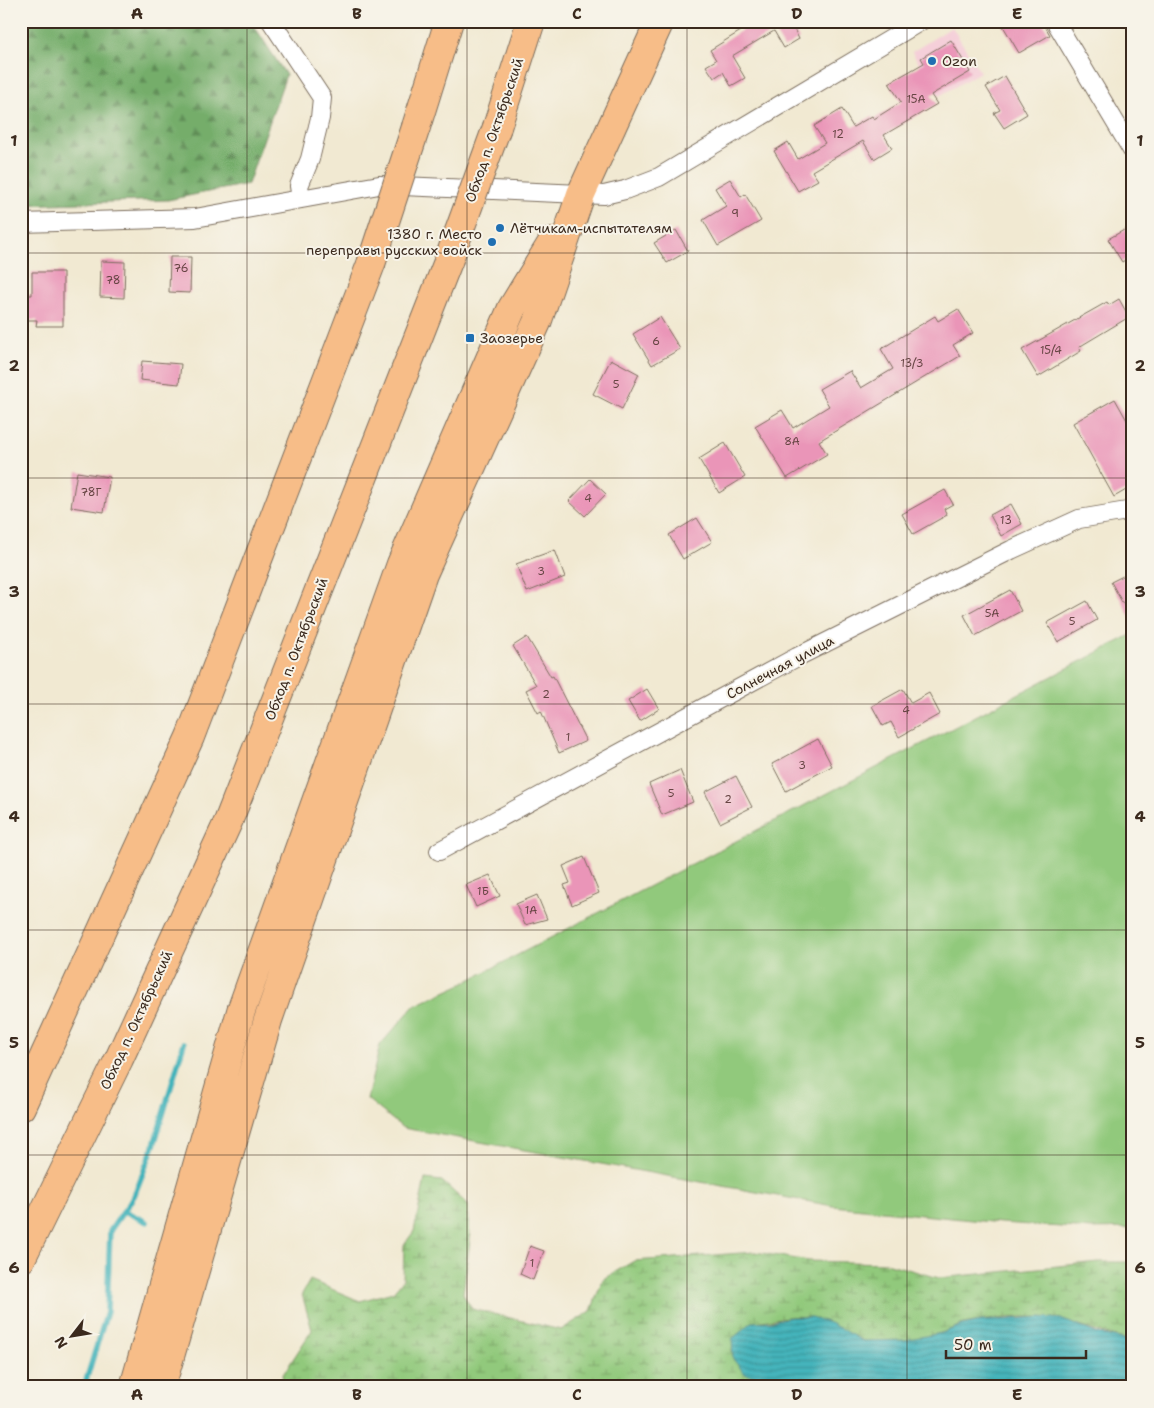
<svg xmlns="http://www.w3.org/2000/svg" width="1154" height="1408" font-family="'Shantell Sans',sans-serif">
<style>
.built{fill:#f5cfd9}
.grass{fill:#91c97b;stroke:#667a4c}
.forest{fill:url(#forest-firs);stroke:#586c44}
.wetland{fill:url(#wetland-marsh);stroke:#667a4c}
.water{fill:url(#water-rules);stroke:#406f6c}
.lines{fill:none;stroke-linecap:round;stroke-linejoin:round}
.stream{stroke:#44b4bb;stroke-width:5.5}
.building{fill:#ea95b8}
.minor-casing{stroke:#7b6d5d;stroke-width:20}
.primary-casing{stroke:#7b6d5d;stroke-width:30}
.trunk-casing{stroke:#7b6d5d;stroke-width:30}
.minor{stroke:#fff;stroke-width:18}
.primary{stroke:#f7bd88;stroke-width:28}
.trunk{stroke:#f7bd88;stroke-width:28}
.trunk-bridge-casing{stroke:#7b6d5d;stroke-width:30;stroke-linecap:butt}
.trunk-bridge{stroke:#f7bd88;stroke-width:28}
.grid{fill:none;stroke:#3b2a1e;stroke-width:1;stroke-opacity:0.55}
.poi-dot{fill:#1f6fb2;stroke:#f7f3e8;stroke-width:2}
.labels{text-anchor:middle;dominant-baseline:central;stroke-width:4;stroke-linejoin:round;paint-order:stroke}
.number-label{font-size:11px;fill:#674544}
.poi-label{font-size:14px;fill:#3b2a1e;stroke:#f7f3e8;text-anchor:start}
.street-label{font-size:14px;fill:#3b2a1e;stroke:#f7f3e8}
.neatline{fill:none;stroke:#3b2a1e;stroke-width:2}
.grid-label{font-size:16px;text-anchor:middle;font-weight:bold;fill:#3b2a1e}
</style>
<defs>
<pattern id="forest-firs" width="22" height="20" patternUnits="userSpaceOnUse" patternTransform="scale(1.25)"><rect width="22" height="20" fill="#74ad6b"/><path d="M5 1l3.5 6h-7zM16 11l3.5 6h-7z" fill="#608d57"/></pattern>
<pattern id="wetland-marsh" width="20" height="14" patternUnits="userSpaceOnUse" patternTransform="scale(1.25)"><rect width="20" height="14" fill="#91c97b"/><path d="M1 5h8M5 5V1M11 12h8M15 12V8" fill="none" stroke="#78a364"/></pattern>
<pattern id="water-rules" width="6" height="5" patternUnits="userSpaceOnUse" patternTransform="scale(1.25)"><rect width="6" height="5" fill="#44b4bb"/><path d="M0 2.5h6" fill="none" stroke="#3a9397"/></pattern>
</defs>
<rect width="100%" height="100%" fill="#f7f3e8"/>
<filter id="ink" filterUnits="userSpaceOnUse"><feTurbulence type="fractalNoise" baseFrequency=".02" numOctaves="2"/><feDisplacementMap in="SourceGraphic" scale="10" xChannelSelector="R" yChannelSelector="G"/><feConvolveMatrix kernelMatrix="1 2 1 2 8 2 1 2 1" color-interpolation-filters="sRGB"/></filter>
<filter id="wash" filterUnits="userSpaceOnUse"><feTurbulence type="fractalNoise" baseFrequency=".0096" numOctaves="4" result="noise"/><feDisplacementMap in="SourceGraphic" scale="20" xChannelSelector="R" yChannelSelector="G"/><feGaussianBlur stdDeviation="1.12" result="paint"/><feColorMatrix in="noise" values="0 0 0 0 0 0 0 0 0 0 0 0 0 0 0 0 0 1.4 0 .05"/><feComposite in="paint" operator="in"/></filter>
<g filter="url(#wash)">
<rect width="100%" height="100%" fill="#f1e9d2"/>
<!-- built -->
<path class="built" d="M952,27l28,45 -41,24 -27,-44z"/>
<!-- grass -->
<path class="grass" d="M1133,634v594l-41,1 -91,-6 -168,-17 -430,-78 -36,-29 13,-54 34,-39 48,-22z"/>
<!-- forest -->
<path class="forest" d="M21,21h230l35,54 -38,109 -80,16 -147,5z"/>
<!-- wetland -->
<path class="wetland" d="M425,1179l17,2 26,24 2,35 -7,54 9,15 89,21 30,-19 12,-32 31,-18 121,-9 54,9 77,2 53,15 159,-16h35v79c-38,-8 -72,-25 -111,-24 -19,1 -43,3 -61,8 -6,2 -11,5 -17,7 -23,9 -55,12 -79,9 -19,-3 -34,-19 -53,-23 -19,-5 -41,3 -60,4l12,56h39l39,9h-556l-4,-11 30,-46 -10,-36 8,-14 50,21 33,-9 10,-12 1,-35 10,-14z"/>
<!-- water -->
<path class="water" d="M791,1317h20l19,6 33,18 41,-1 38,-7 20,-8 19,-4 60,-4 20,2 38,15 34,7v46h-291l-39,-9h-39l-19,-4 -12,-15 -1,-20 20,-17 19,-1z"/>
<g class="lines">
<!-- stream -->
<path class="stream" d="M124,1211l23,11
M84,1387l23,-75 3,-81 24,-35 20,-51 30,-102"/>
</g>
<g id="blocks">
<!-- building -->
<path class="building" d="M739,21h51l9,18 -15,9 -10,-17 -42,25 13,22 -14,8 -8,-14 -9,6 -8,-12 10,-6 -6,-10 34,-21z
M1000,21h42l8,14 -31,18z
M951,40l19,32 -39,23 6,9 -53,31 8,13 -18,11 -11,-18 -51,30 6,9 -20,11 -24,-40 14,-9 10,17 27,-16 -11,-17 28,-17 11,18 19,-11 2,3 27,-17 -12,-19 35,-20 -3,-5z
M1005,76l22,38 -23,14 -10,-15 6,-3 -14,-23z
M730,179l11,18 4,-3 16,27 -43,25 -15,-26 23,-14 -11,-18z
M1133,225v30l-11,7 -14,-23z
M676,230l12,21 -21,12 -13,-20z
M170,257h21l-1,36 -21,-1z
M101,261l24,1 -1,36 -24,-1z
M32,272h31v54h-27l1,-6h-14l-2,-25h11z
M1119,299l10,18 -50,30 2,4 -43,26 -16,-27 85,-48 2,3z
M958,309l15,24 -20,12 7,11 -141,85 8,13 -40,24 -32,-52 27,-16 11,18 36,-22 -10,-17 31,-18 11,17 32,-19 -12,-20 54,-33 3,5z
M660,317l20,32 -28,16 -19,-31z
M611,359l28,15 -17,35 -29,-15z
M142,361l39,3 -2,20 -39,-4z
M1115,399l18,32v55l-19,11 -41,-74z
M725,443l20,34 -26,16 -20,-34z
M77,472l33,5 -6,35 -33,-5z
M590,479l16,15 -21,22 -16,-15z
M945,490l8,14 -9,5 3,6 -34,19 -11,-20z
M1011,504l11,20 -21,12 -11,-21z
M697,518l15,24 -29,17 -14,-24z
M555,550l10,27 -38,15 -11,-28z
M1133,571v51l-22,-40z
M1010,590l11,21 -46,25 -11,-21z
M1087,601l10,19 -39,22 -11,-19z
M527,637l24,40 2,-1 33,65 -27,12 -18,-42 -3,2 -12,-23 10,-5 -23,-39z
M647,689l12,20 -19,12 -12,-20z
M903,689l8,14 18,-10 11,21 -41,23 -8,-15 -8,4 -11,-20z
M818,739l14,27 -46,25 -14,-27z
M680,770l13,32 -31,13 -13,-31z
M736,776l16,31 -32,16 -15,-31z
M584,857l15,36 -27,12 -8,-20 6,-2 -7,-17z
M490,875l10,21 -24,11 -10,-22z
M537,895l10,24 -22,6 -9,-21z
M530,1246l14,5 -11,29 -13,-6z"/>
</g>
</g>
<g filter="url(#ink)">
<use href="#blocks" fill-opacity="0" stroke="#7b6d5d" stroke-width="1"/>
<g class="lines">
<defs>
<path id="minor" d="M271,21l51,77 -2,20 -10,41 -11,27 2,13
M1055,21l78,131
M21,223l174,-5 184,-33 202,9 23,1 21,-5 34,-13 262,-156
M439,851l358,-194 214,-107 68,-31 54,-9"/>
<path id="primary" d="M134,1387l107,-376 160,-447 111,-256 41,-67
M161,1387l107,-367 155,-446 115,-254 43,-126 79,-173"/>
<path id="trunk" d="M416,127l33,-106
M497,127l34,-106
M21,1107l169,-370 181,-473
M21,1259l98,-200 109,-237 221,-563"/>
</defs>
<!-- minor casing -->
<use href="#minor" class="minor-casing"/>
<!-- primary casing -->
<use href="#primary" class="primary-casing"/>
<!-- trunk casing -->
<use href="#trunk" class="trunk-casing"/>
<!-- minor -->
<use href="#minor" class="minor"/>
<!-- primary -->
<use href="#primary" class="primary"/>
<!-- trunk -->
<use href="#trunk" class="trunk"/>
<defs>
<path id="trunk-bridge" d="M449,259l48,-132
M371,264l45,-137"/>
</defs>
<!-- trunk-bridge casing -->
<use href="#trunk-bridge" class="trunk-bridge-casing"/>
<!-- trunk-bridge -->
<use href="#trunk-bridge" class="trunk-bridge"/>
</g>
</g>
<!-- grid -->
<path class="grid" d="M247,21v1366M467,21v1366M687,21v1366M907,21v1366M21,253h1112M21,478h1112M21,704h1112M21,930h1112M21,1155h1112"/>
<!-- markers -->
<g class="poi-dot">
<circle cx="932" cy="61" r="5"/>
<circle cx="500" cy="228" r="5"/>
<circle cx="492" cy="242" r="5"/>
<rect x="465" y="333" width="10" height="10" rx="2.5"/>
</g>
<g class="labels">
<!-- number labels -->
<g class="number-label">
<text x="916" y="99">15А</text>
<text x="838" y="134">12</text>
<text x="735" y="213">9</text>
<text x="181" y="268">76</text>
<text x="113" y="280">78</text>
<text x="656" y="341">6</text>
<text x="1051" y="350">15/4</text>
<text x="912" y="363">13/3</text>
<text x="616" y="384">5</text>
<text x="792" y="441">8А</text>
<text x="91" y="492">78Г</text>
<text x="588" y="498">4</text>
<text x="1006" y="520">13</text>
<text x="541" y="571">3</text>
<text x="992" y="613">5А</text>
<text x="1072" y="621">5</text>
<text x="546" y="694">2</text>
<text x="906" y="710">4</text>
<text x="568" y="737">1</text>
<text x="802" y="765">3</text>
<text x="671" y="793">5</text>
<text x="728" y="799">2</text>
<text x="483" y="891">1Б</text>
<text x="531" y="910">1А</text>
<text x="532" y="1263">1</text>
</g>
<!-- poi labels -->
<g class="poi-label">
<text x="942" y="61">Ozon</text>
<text x="510" y="228">Лётчикам-испытателям</text>
<text x="482" y="234" text-anchor="end">1380 г. Место<tspan x="482" dy="16">переправы русских войск</tspan></text>
<text x="480" y="338">Заозерье</text>
</g>
<!-- street labels -->
<g class="street-label">
<text transform="translate(494 130) rotate(-71)">Обход п. Октябрьский</text>
<text transform="translate(296 649) rotate(-69)">Обход п. Октябрьский</text>
<text transform="translate(780 667) rotate(-28)">Солнечная улица</text>
<text transform="translate(136 1020) rotate(-65)">Обход п. Октябрьский</text>
</g>
</g>
<!-- margin -->
<rect width="1154" height="1408" fill="none" stroke="#f7f3e8" stroke-width="55"/>
<!-- north arrow -->
<g transform="translate(72 1336) rotate(239)" stroke="#f7f3e8" stroke-width="4" paint-order="stroke">
<path d="M0-4L9 19L0 12L-9 19Z" fill="#3b2a1e"/>
<text y="-8" font-size="14" font-weight="bold" text-anchor="middle" fill="#3b2a1e">N</text>
</g>
<!-- scale -->
<path d="M946 1350v8h140v-8" fill="none" stroke="#3b2a1e" stroke-width="2.5"/>
<text x="954" y="1350" font-size="15" fill="#3b2a1e" stroke="#f7f3e8" stroke-width="4" paint-order="stroke">50 m</text>
<rect x="28" y="28" width="1098" height="1352" class="neatline"/>
<g class="grid-label">
<text x="137" y="19">A</text>
<text x="357" y="19">B</text>
<text x="577" y="19">C</text>
<text x="797" y="19">D</text>
<text x="1017" y="19">E</text>
<text x="14" y="146">1</text>
<text x="1140" y="146">1</text>
<text x="14" y="371">2</text>
<text x="1140" y="371">2</text>
<text x="14" y="597">3</text>
<text x="1140" y="597">3</text>
<text x="14" y="822">4</text>
<text x="1140" y="822">4</text>
<text x="14" y="1048">5</text>
<text x="1140" y="1048">5</text>
<text x="14" y="1273">6</text>
<text x="1140" y="1273">6</text>
<text x="137" y="1400">A</text>
<text x="357" y="1400">B</text>
<text x="577" y="1400">C</text>
<text x="797" y="1400">D</text>
<text x="1017" y="1400">E</text>
</g>
</svg>
